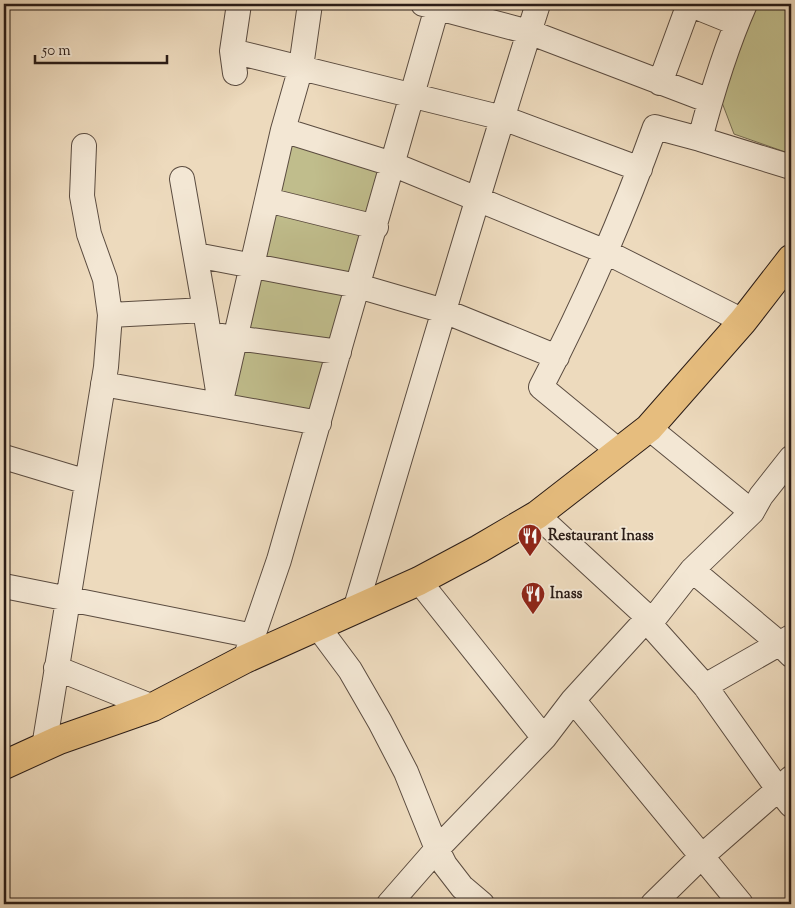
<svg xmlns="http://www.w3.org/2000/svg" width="795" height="908" font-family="'Sorts Mill Goudy',serif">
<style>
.green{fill:#c0bd8c;stroke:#756c52}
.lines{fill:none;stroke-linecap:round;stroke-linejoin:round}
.minor-casing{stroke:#5b4c40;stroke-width:26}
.major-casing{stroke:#2a1c17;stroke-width:30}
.minor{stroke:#f3e7d4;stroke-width:24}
.major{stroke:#e6bd7e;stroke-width:28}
.labels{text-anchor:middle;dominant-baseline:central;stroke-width:4;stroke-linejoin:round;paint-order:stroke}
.poi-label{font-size:15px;font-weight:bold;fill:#2a1c17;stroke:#f3e7d4;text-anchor:start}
</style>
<rect width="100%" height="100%" fill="#eddabd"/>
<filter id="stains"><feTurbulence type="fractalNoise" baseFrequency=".004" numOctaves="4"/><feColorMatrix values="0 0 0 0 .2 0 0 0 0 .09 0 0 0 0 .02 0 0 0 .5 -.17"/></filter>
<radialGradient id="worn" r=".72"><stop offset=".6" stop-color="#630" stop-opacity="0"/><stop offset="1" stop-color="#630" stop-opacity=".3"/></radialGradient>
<!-- green -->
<path class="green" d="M756,4h35v150l-57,-20 -16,-42z
M287,141l96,27 -13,52 -93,-24z
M272,207l93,23 -12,47 -90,-16z
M257,274l92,16 -14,55 -87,-13z
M240,342l91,14 -17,61 -85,-16z"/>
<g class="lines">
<defs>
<path id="minor" d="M423,4l106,28 181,69
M689,4l47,19
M745,4c-19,43 -33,89 -45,135l91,28
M232,51l271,67 137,51
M235,73l-3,-22 7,-47
M660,83l29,-79
M283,130l109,34 214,88 137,69
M182,179l23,131 13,81
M267,200l109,27
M196,255l162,31 86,25 113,46
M110,315l95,-5
M221,336l118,16
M103,384l216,39
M220,405l63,-275 18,-63 9,-63
M649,428l103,84
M620,452l-79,-65c44,-84 82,-171 114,-260l45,12
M4,457l83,25
M537,515l115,106
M692,570l88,74 11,11
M419,581l125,157
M4,586l250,50
M355,610c60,-202 119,-405 183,-606
M646,620l59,66 73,103 13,16
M318,627l32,43 30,52 26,50 31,77 8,16 17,22 20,17
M245,659l34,-99 159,-556
M56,668l97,39
M705,686l86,-49
M573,700l168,204
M44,747l62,-380 4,-52 -5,-36 -16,-45 -7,-38 2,-50
M389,904l48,-55 107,-111 29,-38 73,-80 6,1 40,-51 60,-58 9,-16 30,-38
M653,904l49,-48 89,-78"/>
<path id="major" d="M4,765l55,-25 94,-33 92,-48 174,-78 60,-32 58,-34 112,-87 94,-107 48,-62"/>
</defs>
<!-- minor casing -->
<use href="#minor" class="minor-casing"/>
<!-- major casing -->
<use href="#major" class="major-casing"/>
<!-- minor -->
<use href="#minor" class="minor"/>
<!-- major -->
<use href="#major" class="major"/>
</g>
<!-- icons -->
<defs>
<symbol id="restaurant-pin" viewBox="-11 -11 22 30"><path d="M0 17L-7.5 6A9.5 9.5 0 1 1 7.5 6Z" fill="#8f2418" stroke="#f3e7d4"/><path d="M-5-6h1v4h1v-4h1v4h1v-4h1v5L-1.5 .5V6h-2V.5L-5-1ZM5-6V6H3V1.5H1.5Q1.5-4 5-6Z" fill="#fff"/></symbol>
</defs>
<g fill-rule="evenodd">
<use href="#restaurant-pin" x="516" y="522" width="28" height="38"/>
<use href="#restaurant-pin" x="519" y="580" width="28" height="38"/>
</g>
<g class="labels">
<!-- poi labels -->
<g class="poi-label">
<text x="548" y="536">Restaurant Inass</text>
<text x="550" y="594">Inass</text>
</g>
</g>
<!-- margin -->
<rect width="795" height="908" fill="none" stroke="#eddabd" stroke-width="20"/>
<rect x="5" y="5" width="785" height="898" fill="none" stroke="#2a1c17" stroke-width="2.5"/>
<rect x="10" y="10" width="775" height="888" fill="none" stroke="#2a1c17"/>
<!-- scale -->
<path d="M35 55v8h132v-8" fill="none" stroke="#2a1c17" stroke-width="2.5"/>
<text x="42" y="55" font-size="15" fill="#2a1c17" stroke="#f3e7d4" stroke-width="4" paint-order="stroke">50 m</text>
<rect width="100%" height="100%" filter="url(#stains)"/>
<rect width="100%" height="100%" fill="url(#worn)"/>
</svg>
